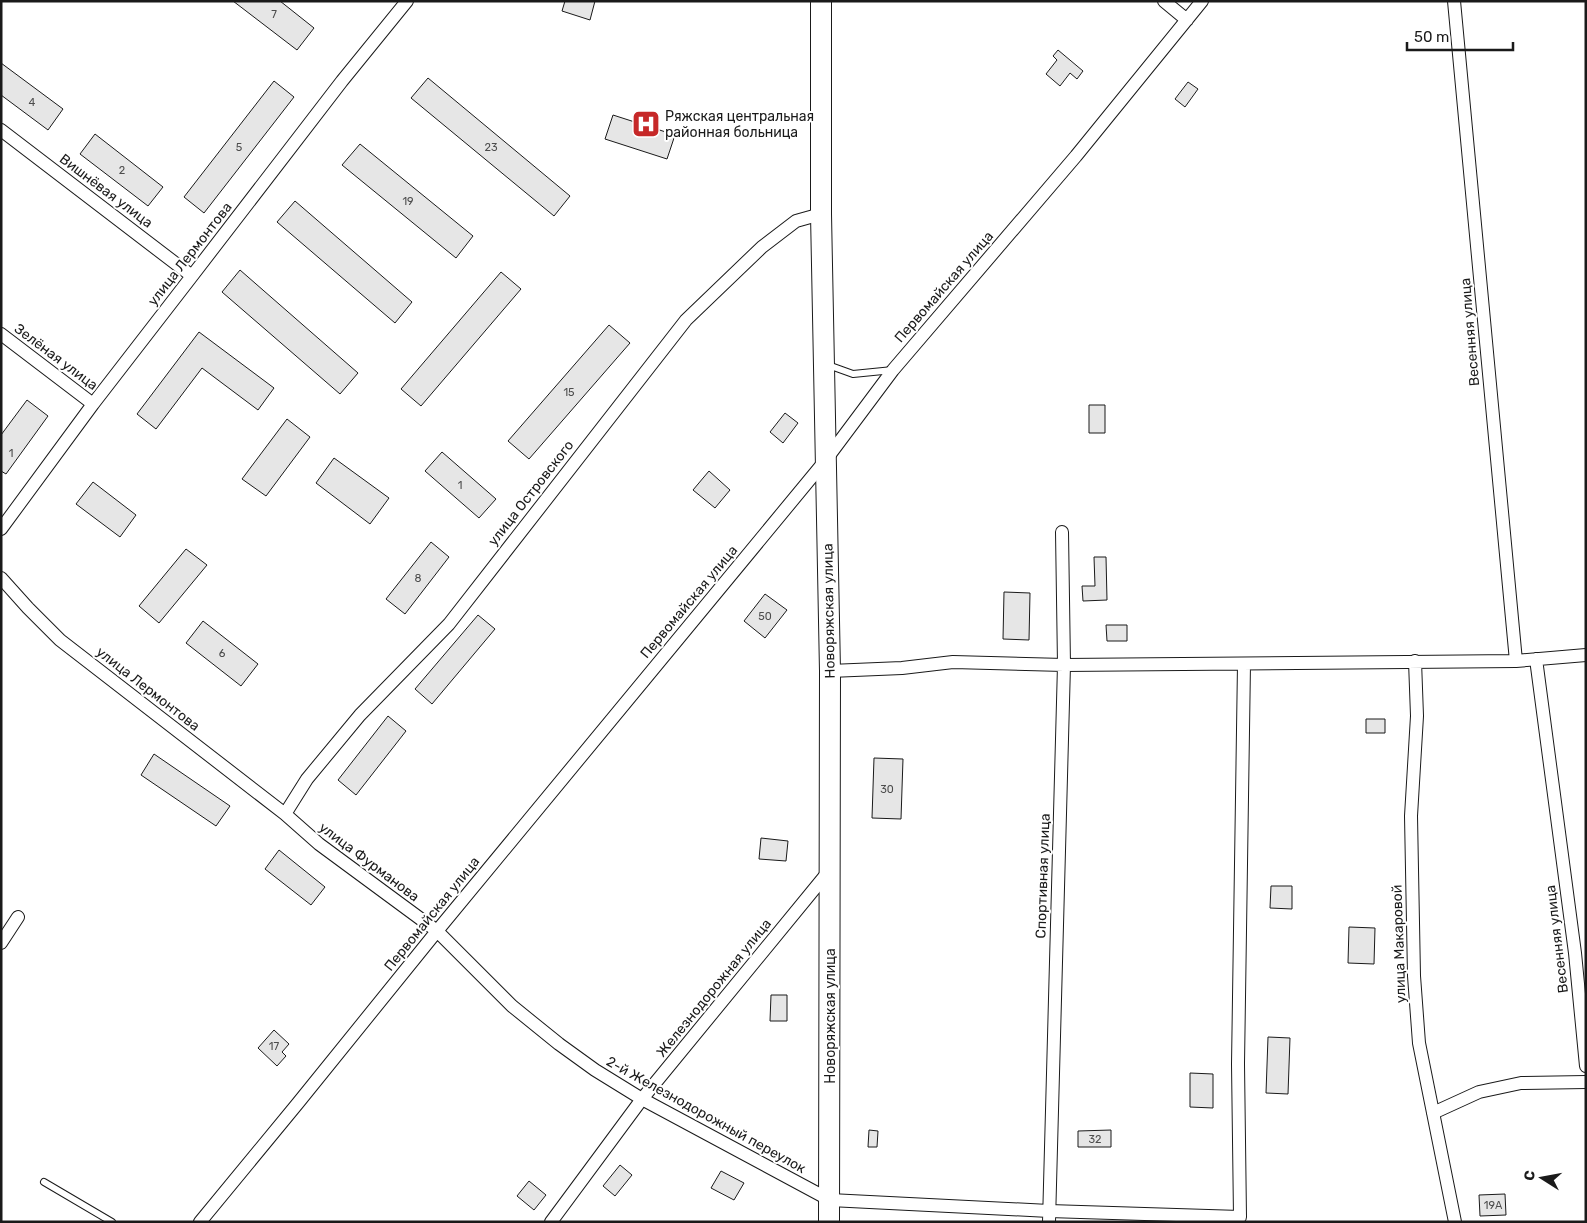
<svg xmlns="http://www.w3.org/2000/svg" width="1587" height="1223" font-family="Rubik,sans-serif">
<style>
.building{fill:#e6e6e6;stroke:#1a1a1a}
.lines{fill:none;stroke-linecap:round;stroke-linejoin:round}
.service-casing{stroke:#1a1a1a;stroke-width:8}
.minor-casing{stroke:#1a1a1a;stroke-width:14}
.primary-casing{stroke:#1a1a1a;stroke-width:22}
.service{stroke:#fff;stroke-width:6}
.minor{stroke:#fff;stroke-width:12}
.primary{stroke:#fff;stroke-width:20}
.labels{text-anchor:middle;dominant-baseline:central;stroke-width:4;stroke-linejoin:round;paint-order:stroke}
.number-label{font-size:11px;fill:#4d4d4d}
.poi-label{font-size:14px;fill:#1a1a1a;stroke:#fff;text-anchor:start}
.street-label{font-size:14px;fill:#1a1a1a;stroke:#fff}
</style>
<rect width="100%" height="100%" fill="#fff"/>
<!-- building -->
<path class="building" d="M233,1h47l34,27 -17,22z
M565,1h30l-5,19 -28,-9z
M1058,50l25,21 -6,8 -7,-6 -10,13 -14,-12 11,-14 -4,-4z
M1,63l62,46 -15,21 -47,-35z
M428,78l142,118 -16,20 -143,-118z
M274,81l20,16 -90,116 -20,-16z
M1188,82l10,7 -13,18 -10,-8z
M613,115l62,20 -8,24 -62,-20z
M95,134l68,53 -15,19 -68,-52z
M360,144l113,92 -17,22 -114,-93z
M295,201l117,101 -17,21 -118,-101z
M240,270l118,103 -18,21 -118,-102z
M501,272l20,17 -100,117 -20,-17z
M609,325l21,18 -101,116 -21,-18z
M199,332l75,56 -16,22 -56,-42 -46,61 -19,-15z
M27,400l21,16 -42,58 -5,-3v-36z
M1089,405h16v28h-16z
M785,413l13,10 -15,20 -13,-11z
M287,419l23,18 -44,59 -24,-17z
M442,452l54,47 -17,19 -54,-47z
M334,458l55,40 -19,26 -54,-41z
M709,471l21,19 -15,18 -22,-18z
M93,482l43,33 -16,22 -44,-33z
M431,542l18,15 -44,57 -19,-15z
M186,549l21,16 -48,58 -20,-17z
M1094,557h12l1,43 -24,1 -1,-15h13z
M1004,592l26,1 -1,47 -26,-1z
M765,594l22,16 -22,28 -21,-17z
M478,615l17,14 -63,75 -17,-15z
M203,621l55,43 -17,22 -55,-43z
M1106,625h21v16h-20z
M388,716l18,15 -50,64 -18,-15z
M1366,719h19v14h-19z
M154,754l76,52 -14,20 -75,-51z
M874,758l29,1 -2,60 -29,-1z
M761,838l27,3 -2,20 -27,-2z
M279,850l46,37 -14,18 -46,-36z
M1271,886h21v23l-22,-1z
M1349,927l26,1 -1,36 -26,-1z
M771,995h16v26h-17z
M274,1030l15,14 -7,8 4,4 -9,10 -19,-18z
M1268,1037l22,1 -2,56 -22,-1z
M1190,1073l23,1v34l-23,-1z
M869,1130l9,1 -1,16h-9z
M1111,1130v17h-33v-16z
M620,1165l12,10 -17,21 -12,-10z
M721,1171l23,12 -10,17 -23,-12z
M529,1181l17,14 -12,15 -17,-14z
M1505,1194l1,21 -26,1 -1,-21z"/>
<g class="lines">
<defs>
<path id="service" d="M828,365l25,9 40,-4
M44,1182l68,40"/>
<path id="minor" d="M1164,1l23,19
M1454,1l62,660
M1,130l191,146
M1,334l92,70
M1,529l92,-125 99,-128 150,-195 65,-80
M1,578l27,30 32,32 225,174 34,30 118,87 75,75 47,38 36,26 47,29 188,101 219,11 191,6 -2,-153 6,-400
M1536,659l39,294 11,113
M1415,661l2,55 -6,100 3,160 5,67 36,179
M830,671l72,-3 51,-6 111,3 452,-4 70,-6
M285,814l22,-35 53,-64 89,-91 237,-304 76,-73 34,-26 25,-7
M1,943l17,-26
M1433,1113l46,-21 42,-9 65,-1
M200,1222l98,-119 139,-172 388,-470 68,-91 183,-214 126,-155
M551,1222l91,-123 187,-228
M1049,1222l15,-557 -2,-133"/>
<path id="primary" d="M821,1v213l9,457 -1,551"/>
</defs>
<!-- service casing -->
<use href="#service" class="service-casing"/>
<!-- minor casing -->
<use href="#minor" class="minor-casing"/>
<!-- primary casing -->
<use href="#primary" class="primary-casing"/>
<!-- service -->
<use href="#service" class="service"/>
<!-- minor -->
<use href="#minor" class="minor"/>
<!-- primary -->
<use href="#primary" class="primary"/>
</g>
<!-- icons -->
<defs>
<symbol id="hospital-square" viewBox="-11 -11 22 22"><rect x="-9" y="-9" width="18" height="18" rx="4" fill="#c62828" stroke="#fff"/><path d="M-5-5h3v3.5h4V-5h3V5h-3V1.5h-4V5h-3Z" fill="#fff"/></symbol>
</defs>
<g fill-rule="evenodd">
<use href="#hospital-square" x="630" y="108" width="32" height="32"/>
</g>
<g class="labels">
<!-- number labels -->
<g class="number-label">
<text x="274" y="14">7</text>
<text x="32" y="102">4</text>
<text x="239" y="147">5</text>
<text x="491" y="147">23</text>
<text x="122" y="170">2</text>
<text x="408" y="201">19</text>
<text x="569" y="392">15</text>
<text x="11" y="453">1</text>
<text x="460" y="485">1</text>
<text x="418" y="578">8</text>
<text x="765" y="616">50</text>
<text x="222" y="653">6</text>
<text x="887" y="789">30</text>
<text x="274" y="1046">17</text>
<text x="1095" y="1139">32</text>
<text x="1493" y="1205">19А</text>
</g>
<!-- poi labels -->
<g class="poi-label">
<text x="665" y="116">Ряжская центральная<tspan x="665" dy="16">районная больница</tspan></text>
</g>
<!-- street labels -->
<g class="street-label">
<text transform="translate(106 191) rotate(37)">Вишнёвая улица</text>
<text transform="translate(190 254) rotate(-52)">улица Лермонтова</text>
<text transform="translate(944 287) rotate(-49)">Первомайская улица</text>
<text transform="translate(1470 332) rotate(-95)">Весенняя улица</text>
<text transform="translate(56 357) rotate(37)">Зелёная улица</text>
<text transform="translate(531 493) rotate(-52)">улица Островского</text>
<text transform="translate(689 602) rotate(-50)">Первомайская улица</text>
<text transform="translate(829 611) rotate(-91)">Новоряжская улица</text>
<text transform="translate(148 689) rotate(38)">улица Лермонтова</text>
<text transform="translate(369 862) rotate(37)">улица Фурманова</text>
<text transform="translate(1043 876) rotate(-88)">Спортивная улица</text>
<text transform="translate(432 914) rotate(-51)">Первомайская улица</text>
<text transform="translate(1557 939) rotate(-97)">Весенняя улица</text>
<text transform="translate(1399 944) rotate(-92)">улица Макаровой</text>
<text transform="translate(714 988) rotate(-51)">Железнодорожная улица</text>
<text transform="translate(830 1016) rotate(-90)">Новоряжская улица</text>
<text transform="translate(706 1115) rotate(29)">2-й Железнодорожный переулок</text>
</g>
</g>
<!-- border -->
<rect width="1587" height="1223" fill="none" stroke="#1a1a1a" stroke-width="5"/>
<!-- north arrow -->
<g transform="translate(1542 1178) rotate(281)" stroke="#ffffff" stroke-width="4" paint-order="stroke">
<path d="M0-4L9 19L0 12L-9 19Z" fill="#1a1a1a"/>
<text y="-8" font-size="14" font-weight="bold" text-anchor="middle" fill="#1a1a1a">С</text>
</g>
<!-- scale -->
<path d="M1407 42v8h106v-8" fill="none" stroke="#1a1a1a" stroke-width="2.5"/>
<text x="1414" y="42" font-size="15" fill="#1a1a1a" stroke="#ffffff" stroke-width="4" paint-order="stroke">50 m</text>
</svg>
